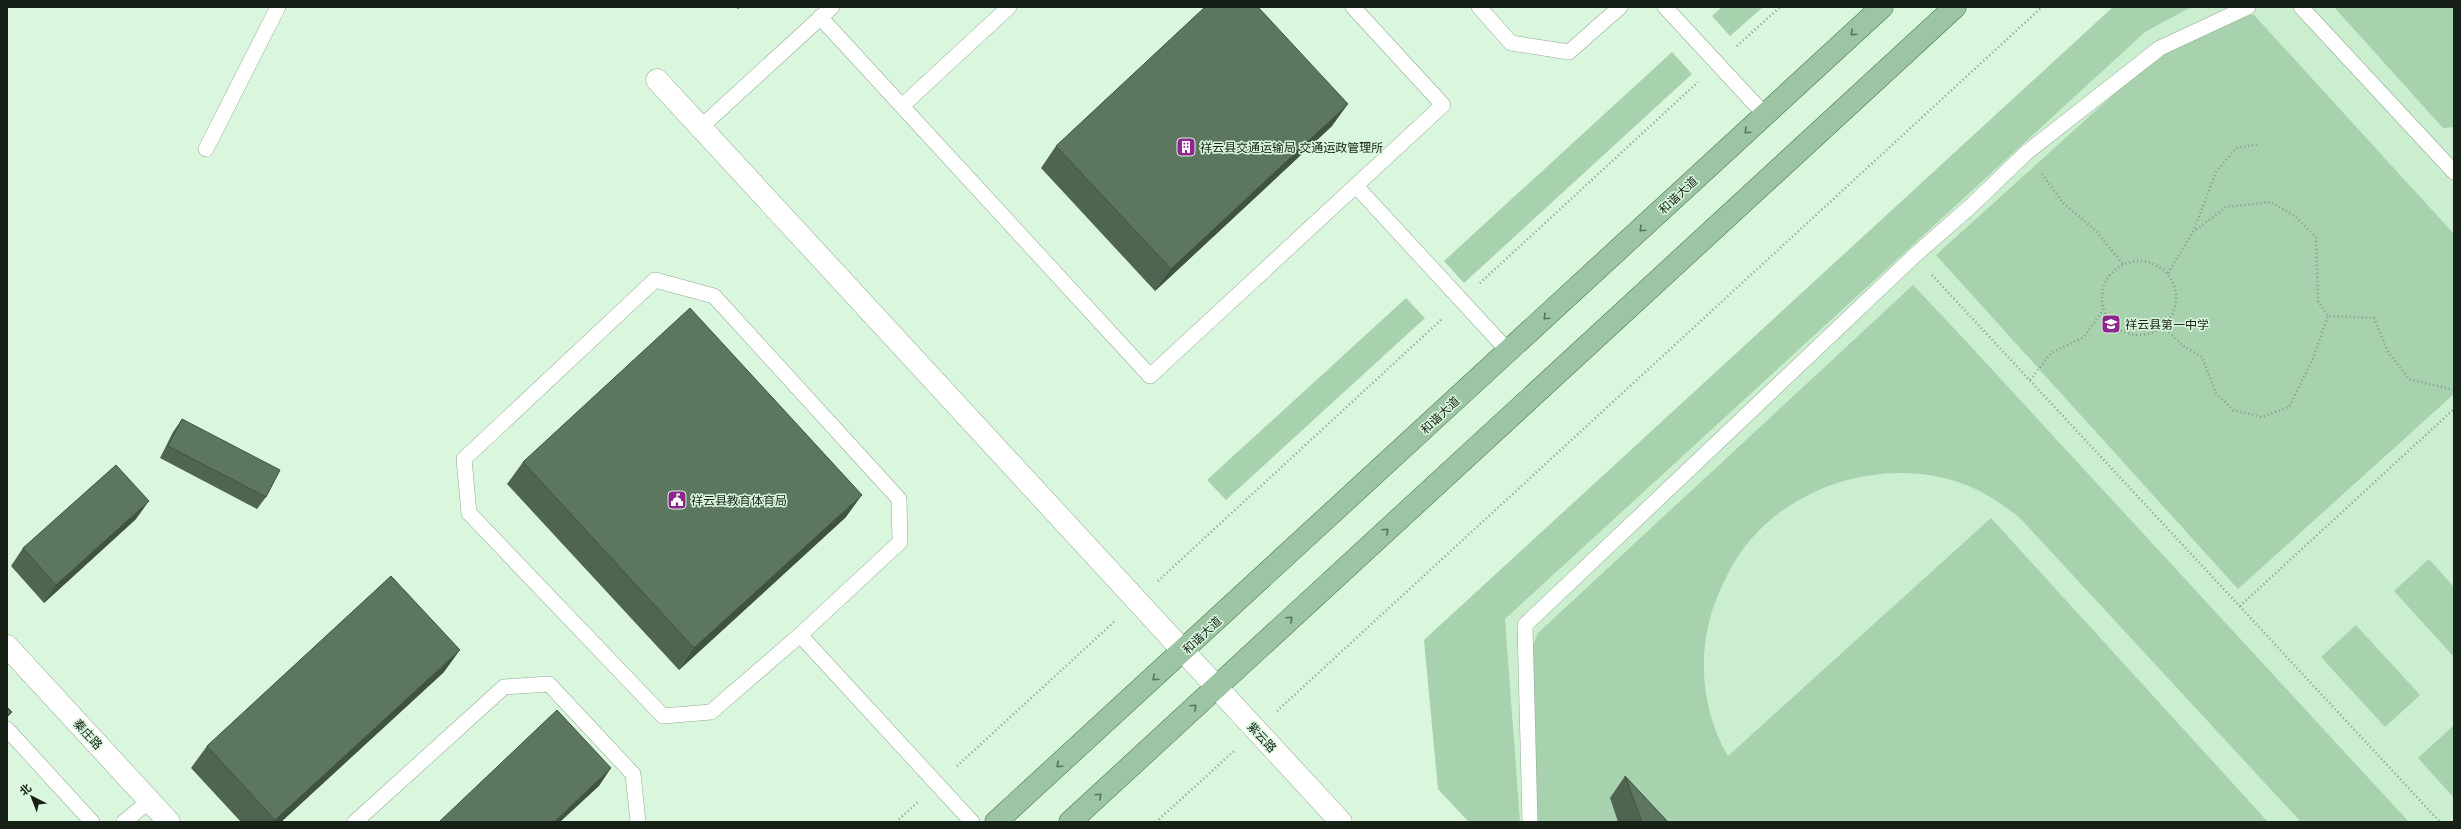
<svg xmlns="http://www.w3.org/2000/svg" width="2461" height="829" font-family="Lora,'Noto Sans SC',serif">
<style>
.built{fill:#cbeecf}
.green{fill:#a8d1ad}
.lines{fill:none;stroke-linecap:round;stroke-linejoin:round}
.lane-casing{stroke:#8faa92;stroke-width:16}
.street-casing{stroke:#8faa92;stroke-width:23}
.secondary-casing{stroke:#8faa92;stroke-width:23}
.primary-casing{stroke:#43734a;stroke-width:23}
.path{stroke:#869a88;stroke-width:2.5;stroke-dasharray:1 3;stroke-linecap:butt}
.lane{stroke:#fff;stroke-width:15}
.street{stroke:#fff;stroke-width:22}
.secondary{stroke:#fff;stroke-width:22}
.primary{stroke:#9dc5a3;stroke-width:22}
.wall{fill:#4f6552}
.shaded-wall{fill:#405342}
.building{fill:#5c765f;stroke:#405342}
.oneway{stroke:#5a725d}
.labels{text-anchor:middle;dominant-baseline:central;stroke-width:3;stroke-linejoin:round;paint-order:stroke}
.poi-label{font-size:12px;fill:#162017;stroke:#daf7dd;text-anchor:start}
.street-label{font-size:12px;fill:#162017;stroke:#daf7dd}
</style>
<rect width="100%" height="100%" fill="#daf7dd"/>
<!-- built -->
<path class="built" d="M2113,7h341v815h-986l-30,-33 -14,-149z"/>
<!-- green -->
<path class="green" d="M1722,7h41l-33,29 -18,-20z
M2113,7h78l-46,25 -640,587 15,203h-51l-31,-33 -14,-149z
M2334,7h120v120l-11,1z
M2253,14l201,220v160l-216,195 -302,-334 229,-207z
M1672,52l20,22 -228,209 -20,-22z
M1913,285l50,53 446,484h-108l-282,-305c-13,-10 -26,-19 -41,-27 -75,-36 -173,-13 -227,49 -17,19 -29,45 -38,69 -16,49 -11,104 15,148l263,-238 277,304h-636l-22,-23 8,23h-82l-5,-172 7,-17z
M1406,298l19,20 -199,182 -19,-20z
M2429,559l25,28v70l-60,-66z
M2356,625l64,70 -35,32 -64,-70z
M2453,726l1,1v71l-36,-40z"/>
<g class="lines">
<defs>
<path id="lane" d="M1479,7l32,36 58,9 51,-45
M1665,7l100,108
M2301,7l153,165
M820,17l330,359 293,-271 -90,-98
M902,106l107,-99
M701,127l131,-120
M206,149l72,-142
M1356,186l153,166
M655,280l59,16 185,203 1,43 -100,93 -89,77 -48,4 -194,-203 -5,-54z
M800,635l172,187
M7,729l85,93
M124,822l25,-21
M355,822l149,-135 45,-3 84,90 5,48
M1530,822l-5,-197 389,-369 57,-50 55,-53 134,-105 88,-41"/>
<path id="street" d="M7,646l162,176"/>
<path id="secondary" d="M657,80l684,742"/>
<path id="primary" d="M996,822l886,-815
M1070,822l885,-815"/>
</defs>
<!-- lane casing -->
<use href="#lane" class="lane-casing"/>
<!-- street casing -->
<use href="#street" class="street-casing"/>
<!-- secondary casing -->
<use href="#secondary" class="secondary-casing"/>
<!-- primary casing -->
<use href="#primary" class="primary-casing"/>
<!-- path -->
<path class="path" d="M1737,46l43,-39
M2042,174l21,29 32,27 28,34
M2193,232l33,-25 45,-5 25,15 20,20 2,64 10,15 46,2 14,34 21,27 45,11
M2102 298a37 37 0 1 1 74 0a37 37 0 1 1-74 0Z
M2168,273l25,-41 23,-60 20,-24 24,-4
M1932,275l508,547
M1480,283l218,-201
M2163,327l19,18 20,12 14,36 17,17 29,7 27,-10 23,-46 16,-45
M2030,380l21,-27 33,-16 19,-27
M1158,581l285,-263
M2240,606l214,-197
M1277,711l765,-704
M957,766l158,-145
M896,822l22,-20
M1156,822l78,-71"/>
<!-- lane -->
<use href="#lane" class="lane"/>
<!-- street -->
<use href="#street" class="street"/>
<!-- secondary -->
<use href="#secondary" class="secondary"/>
<!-- primary -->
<use href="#primary" class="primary"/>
</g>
<!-- wall -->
<path class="wall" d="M735,7h5l-2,2z
M1332,126l-177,165 -114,-123 15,-22z
M182,419l84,78 -9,12 -97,-51 13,-26z
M523,462l323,55 -167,153 -172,-186z
M136,519l-92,84 -33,-37 12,-18z
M444,672l-163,150h-40l-50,-54 16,-22z
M1625,776l43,46h-50l-8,-24z"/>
<!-- shaded-wall -->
<path class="shaded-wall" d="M1348,104l-16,22 -177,165 16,-22z
M862,495l-16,22 -167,153 15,-22z
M149,501l-13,18 -92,84 12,-18z
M460,650l-16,22 -163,150h-8l2,-2z
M611,768l-12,18 -39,36h-6z"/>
<!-- building -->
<path class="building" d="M1205,7h53l90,97 -177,165 -115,-123z
M690,308l172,187 -168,153 -171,-186z
M182,419l98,51 -14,27 -98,-51z
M116,465l33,36 -93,84 -33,-37z
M391,576l69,74 -185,170 -68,-74z
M7,707l5,5 -5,5z
M557,710l54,58 -57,54h-115z
M1625,776l43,46h-26z"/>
<!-- one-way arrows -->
<defs><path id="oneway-chevron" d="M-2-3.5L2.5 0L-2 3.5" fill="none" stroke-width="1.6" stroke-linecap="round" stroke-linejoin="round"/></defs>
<g class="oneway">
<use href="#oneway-chevron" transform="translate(1853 33) rotate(137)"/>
<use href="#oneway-chevron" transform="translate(1747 131) rotate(137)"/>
<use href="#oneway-chevron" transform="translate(1642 229) rotate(137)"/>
<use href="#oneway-chevron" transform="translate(1546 317) rotate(137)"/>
<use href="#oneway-chevron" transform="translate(1386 531) rotate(-43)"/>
<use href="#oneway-chevron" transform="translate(1290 619) rotate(-43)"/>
<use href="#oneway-chevron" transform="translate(1155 678) rotate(138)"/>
<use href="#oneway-chevron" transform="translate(1194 707) rotate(-43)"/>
<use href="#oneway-chevron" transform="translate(1059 765) rotate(138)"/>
<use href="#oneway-chevron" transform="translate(1099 796) rotate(-43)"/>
</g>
<!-- icons -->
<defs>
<symbol id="building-square" viewBox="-11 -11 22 22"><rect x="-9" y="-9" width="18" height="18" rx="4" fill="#8d278d" stroke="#daf7dd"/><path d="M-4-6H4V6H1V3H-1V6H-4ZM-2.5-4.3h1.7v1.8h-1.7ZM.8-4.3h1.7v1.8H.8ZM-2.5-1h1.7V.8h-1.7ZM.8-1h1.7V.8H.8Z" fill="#fff"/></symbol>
<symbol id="school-square" viewBox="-11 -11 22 22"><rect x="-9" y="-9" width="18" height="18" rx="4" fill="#8d278d" stroke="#daf7dd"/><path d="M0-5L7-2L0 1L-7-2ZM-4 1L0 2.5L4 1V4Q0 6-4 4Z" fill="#fff"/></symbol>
<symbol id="civic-square" viewBox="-11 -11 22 22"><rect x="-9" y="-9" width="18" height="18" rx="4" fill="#8d278d" stroke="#daf7dd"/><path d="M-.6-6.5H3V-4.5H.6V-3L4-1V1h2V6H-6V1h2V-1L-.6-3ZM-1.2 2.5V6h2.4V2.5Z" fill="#fff"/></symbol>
</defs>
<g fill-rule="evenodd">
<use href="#building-square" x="1175" y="136" width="22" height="22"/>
<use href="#school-square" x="2100" y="313" width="22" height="22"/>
<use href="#civic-square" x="666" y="489" width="22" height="22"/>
</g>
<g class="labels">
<!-- poi labels -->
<g class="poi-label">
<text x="1200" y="147">祥云县交通运输局 交通运政管理所</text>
<text x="2125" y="324">祥云县第一中学</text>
<text x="691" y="500">祥云县教育体育局</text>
</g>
<!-- street labels -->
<g class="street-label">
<text transform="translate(1678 195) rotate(-43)">和谐大道</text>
<text transform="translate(1440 415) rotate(-43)">和谐大道</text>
<text transform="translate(1202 635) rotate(-43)">和谐大道</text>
<text transform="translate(88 734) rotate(47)">秦庄路</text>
<text transform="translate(1262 737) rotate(47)">紫云路</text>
</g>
</g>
<!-- border -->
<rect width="2461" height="829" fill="none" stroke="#162017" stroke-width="16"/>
<!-- north arrow -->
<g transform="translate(32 797) rotate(318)" stroke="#daf7dd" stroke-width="3" paint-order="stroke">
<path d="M0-3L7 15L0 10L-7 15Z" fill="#162017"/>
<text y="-6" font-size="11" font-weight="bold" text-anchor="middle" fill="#162017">北</text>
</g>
</svg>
